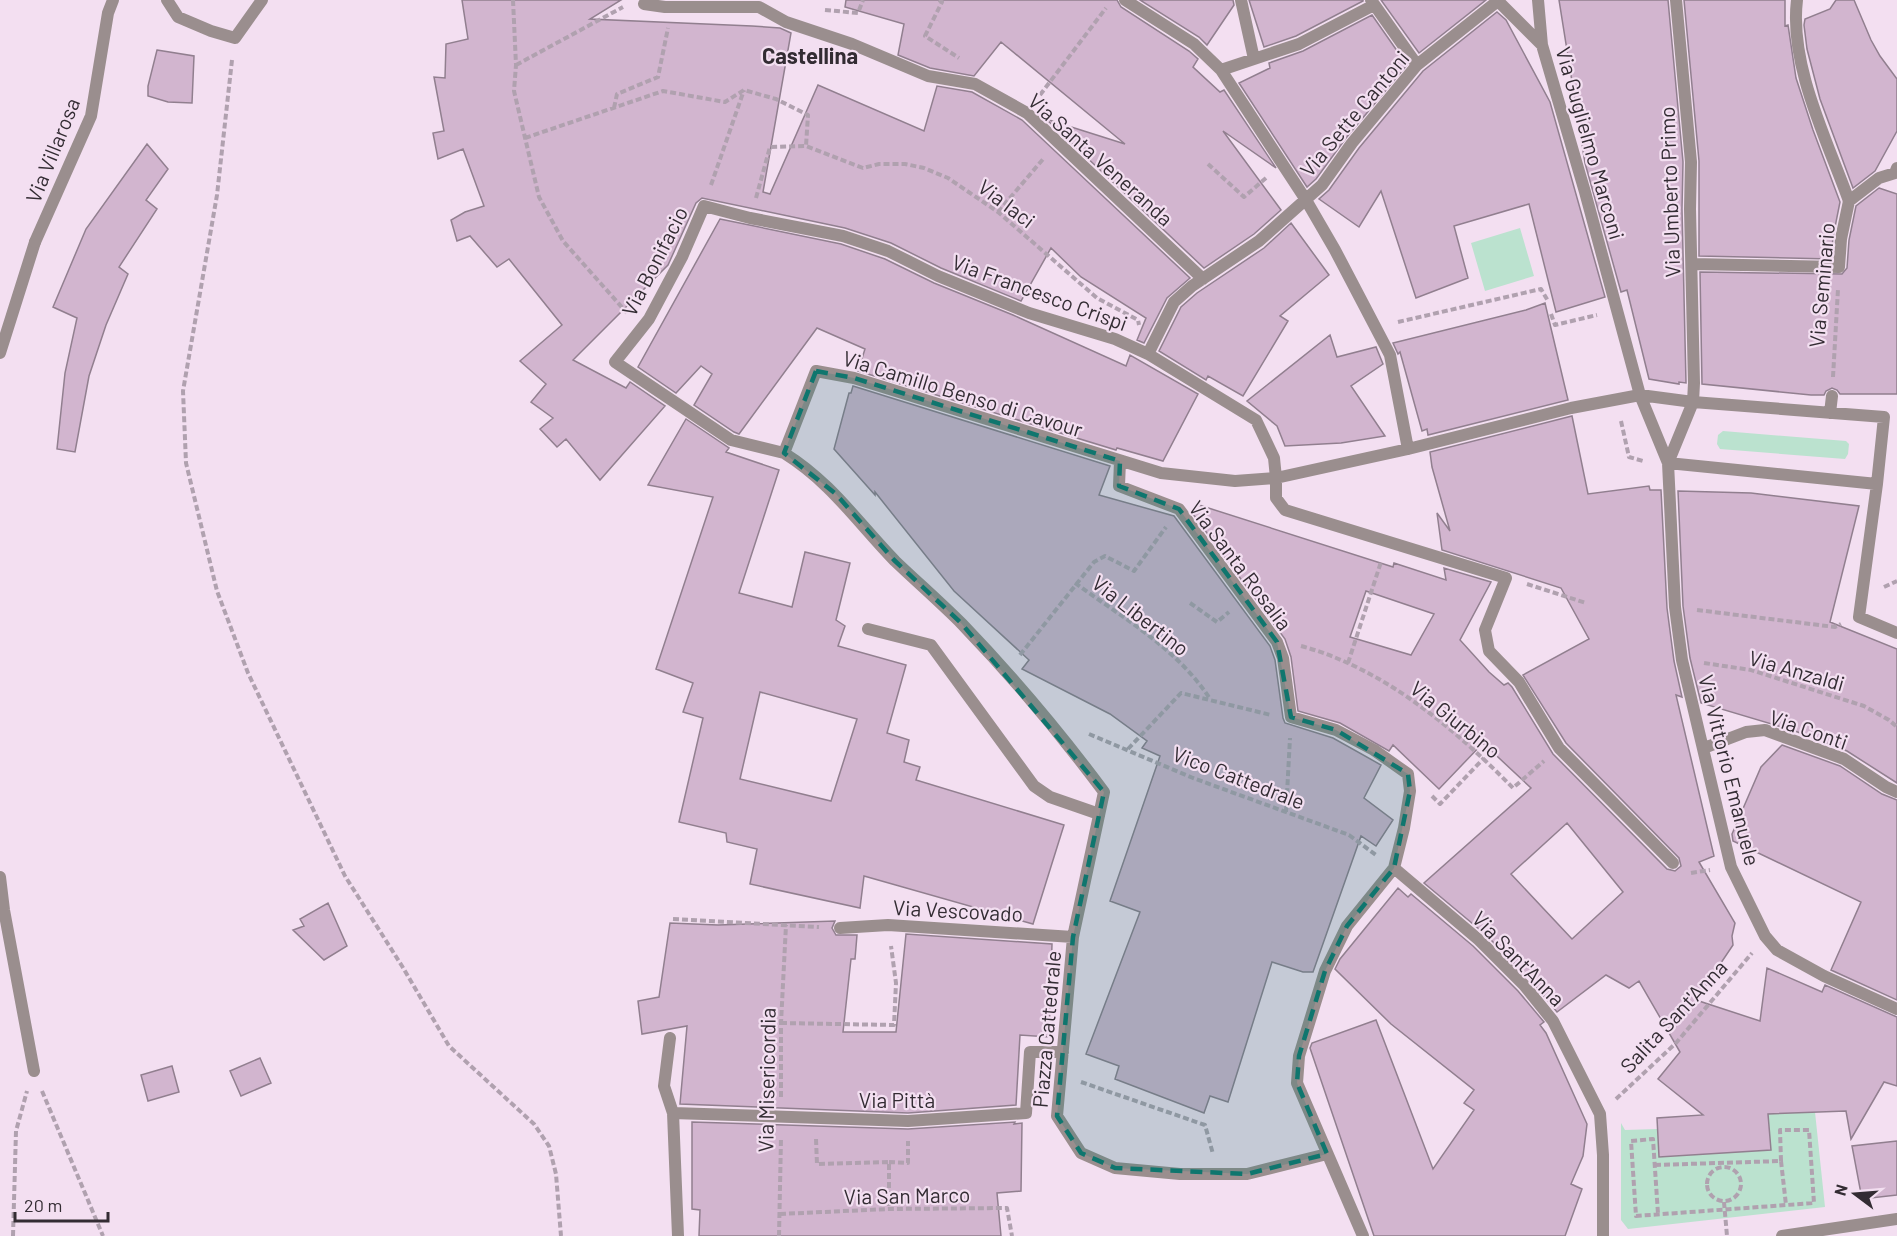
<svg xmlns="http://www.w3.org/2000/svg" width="1897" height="1236" font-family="Barlow,sans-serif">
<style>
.green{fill:#bbe2cf}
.building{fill:#d2b5cf;stroke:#917f8f;stroke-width:1.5;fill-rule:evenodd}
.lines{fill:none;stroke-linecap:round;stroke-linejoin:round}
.path{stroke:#b0a1af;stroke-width:4;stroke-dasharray:6 3;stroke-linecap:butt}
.service{stroke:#9a8e8e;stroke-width:12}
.minor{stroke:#9a8e8e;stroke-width:12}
.marked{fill:#0f766e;fill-opacity:0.2;stroke:#0f766e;stroke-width:4.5;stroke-dasharray:12 8;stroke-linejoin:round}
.labels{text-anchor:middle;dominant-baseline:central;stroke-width:4.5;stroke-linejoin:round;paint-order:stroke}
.street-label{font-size:21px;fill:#332c33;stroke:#f3dff1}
.neighbourhood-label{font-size:22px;font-weight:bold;fill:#332c33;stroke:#f3dff1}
</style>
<rect width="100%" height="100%" fill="#f3dff1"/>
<!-- green -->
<path class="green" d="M1520,228l14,48 -49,15 -14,-48z
M1723,431l123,10 3,3 -1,10 -3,5 -125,-10 -3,-5 1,-9z
M1768,1111l18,2 29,-1 10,95 -197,22 -7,-9v-97l4,7 32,-1 3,28 110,-7z"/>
<!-- building -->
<path class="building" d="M462,0h159l-31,19 162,7 28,2 11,5 -28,159 7,2 48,-109 106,46 13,-45 35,6 50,28 168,158 -23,20 -23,45 -7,-3 9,-22 -65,-41 -30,-29 -30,53 -80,-33 -50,-25 -46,-15 -143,-30 -6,5 -28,62 -95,95 53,28 4,-6 35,24 -65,74 -34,-41 -9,8 -17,-18 13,-11 -22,-16 15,-18 -26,-23 42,-36 -53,-66 -12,8 -27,-31 -13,5 -6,-21 14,-8 19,-6 -21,-57 -25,10 -5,-26 11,-2 -10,-54 11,1 1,-34 22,-5z
M846,0h271l4,7 68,44 9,8 -5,8 27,25 4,-2 52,78 -53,-37 58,79 -27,24 -50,34 -158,-149 79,25 -124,-102 -27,34 -44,-8 -32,-13 6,-31 -59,-17z
M1140,0h93l1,5 -27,40 -8,-8z
M1249,0h114v1l-67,35 -32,11z
M1381,0h105l-67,53z
M1559,0h109l15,162 -1,47 4,174 -7,-1v2l-30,-5 -22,-89 -6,2 -36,-129z
M1684,0h101v26l3,-1 8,53 17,52 27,72 -7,35 -2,22 -132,-3v-95z
M1836,0h18l17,40 9,16 17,23v52l-22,40 -22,17 -33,-89 -13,-50 -3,-24 1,-6 25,-10z
M1497,12l9,8 44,82 55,195 -49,15 -27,-108 -75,22 14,52 -52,20 -35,-107 -22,36 -40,-28 10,-9 30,-42 64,-77z
M1372,15l35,50 -61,73 -30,41 -9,8 -68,-104 31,-15 -1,-5 34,-12z
M157,50l37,6 -2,47 -24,-1 -20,-6v-10z
M147,144l21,25 -22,31 11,9 -38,58 9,7 -22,51 -17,51 -14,76 -18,-3 8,-76 12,-55 -24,-11 33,-78z
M1879,188l18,6v200h-57l-3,-4 -5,-2 -6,3 -2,4h-13l-109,-11 -2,-112 142,2 5,-6 2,-28 7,-34z
M720,219l121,25 44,15 49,24 79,32 113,51 4,-11 68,39 -35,67 -46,-13 -1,2 -258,-79 7,-22 -48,-21 -78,106 -5,-2 -40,-27 18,-31 -11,-8 -25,27 -38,-26z
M1291,223l38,52 -49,41 8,5 -45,75 -35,-20 -2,4 -47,-29 22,-44 16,-14 67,-45z
M1545,303l23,97 -140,35 -1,-6 -5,2 -22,-79 -2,2 -5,-11 133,-33z
M1330,335l7,22 39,-10 7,17 -32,22 34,50 -44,7 -56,3 -8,-20 -30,-25z
M853,386l257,80 -11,29 75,21 96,130 5,14 8,58 2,5 48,15 48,27 -17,33 29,22 -17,26 -15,-10 -48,136h-10l-31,-10 -44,140 -18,-6 -6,17 -89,-34 4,-13 -33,-12 54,-142 -30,-11 50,-145 -18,-8 5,-7 -37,-27 -88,-45 7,-9 -75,-69 -79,-99v3l-41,-46 15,-56h2z
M1572,416l16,78 61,-8 1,4h11l6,118 7,53 8,36 -6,-2 38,161 -15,6 36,61 -3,13 1,9 -37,55 64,21 7,-53 55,24 3,-7 72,32v69l-13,-4 -33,57 -5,-28 -78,3 3,36 -112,7 -2,-39 46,-3 -45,-36 22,-27 -41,-71 -10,7 -23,-13 -49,37 -27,-33 -45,-45 -61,-51 107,-95 -48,-45 -44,46 -46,-44 -4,6 -49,-28 -42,-12 -7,-54 -6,-18 -92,-125 6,-9 194,62 1,-4 52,17 -2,-12 47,14 -31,58 29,32 15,13 4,-2 4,4 41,67 114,115 8,2 6,-5 -2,-8 -113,-115 -43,-68 66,-36 -28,-51 -119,-38 -5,-37 13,18 -18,-64 -2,-15zM1366,591l68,23 -23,41 -61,-18zM1567,823l56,69 -51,47 -61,-65z
M686,419l43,29 -3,4 53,18 -40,123 53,14 13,-55 45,11 -14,57 9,6 -7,20 68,19 -19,68 22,7 -5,22 16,5 -4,13 148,45 -31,99 -169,-48 -4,32 -110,-24 7,-35 -30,-7 -1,-9 -47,-11 24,-104 -20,-6 10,-29 -37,-14 57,-172 -65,-12zM760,692l97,27 -26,82 -91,-22z
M1678,491l73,2 108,13 -29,116 67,27v134l-50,-32 -52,-20 -94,-28 -11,-45 -7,-52z
M1782,745l58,21 42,28 15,6v200l-66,-30 30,-68 -128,-61 -1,-7 29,-67z
M1398,888l10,9 3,-3 62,52 45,45 26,31 -4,3 6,8 41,91 -4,32 -12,28 11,5 -17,47h-191l-64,-188 2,-5 64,-23 57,149 41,-59 -10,-7 10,-13 -83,-66 -56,-55 5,-10z
M328,903l19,43 -23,14 -31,-30 11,-4 -4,-7z
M835,921l-3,7 4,7h21l-2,24h-4l-8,73h53l10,-98 146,10 -3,93 -29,-2 -4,70 -108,8 -228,-9 7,-78 -45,8 -4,-33 21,-4 11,-74 48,2z
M260,1058l11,25 -30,13 -11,-25z
M172,1066l7,26 -31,9 -7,-26z
M692,1122l216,7 107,-7 -1,2 8,-1 -1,68 -24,2 4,43h-302l1,-26 -8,-1z
M1897,1141v54l-35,4 -10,-53z"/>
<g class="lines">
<!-- path -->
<path class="path" d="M513,0l3,65 -2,26 25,106 24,44 64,72
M939,0l3,2 -17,34 34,22
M825,10l33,3 5,-13
M232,60l-15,135 -34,196 3,72 31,128 31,82 97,203 57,90 47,80 85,78 15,22 7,28 5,62
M516,65l107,-58
M1040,95l66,-87
M614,108l3,-14 41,-17 10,-49
M525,138l138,-47 62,11 19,-12 32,9 32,16 -2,31
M1208,164l36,33 22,-19
M711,185l33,-95
M756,198l14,-51 36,-1 57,22 16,-4h26l19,4 24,10 50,34 99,86 41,22 1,5
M998,212l46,-54
M1551,314l4,11 42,-10
M1398,322l143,-33 7,12
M1833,377l5,-88
M1621,421l8,36 14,4
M1075,583c48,35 103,66 135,116
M1527,584l59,19
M1884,587l13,-6
M1190,603l27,19 12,-10
M1697,610l138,17 6,-3
M1301,646c82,22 153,82 212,142l31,-27
M1020,655l74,-93 11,-6 29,15 32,-44
M1348,663l33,-101
M1704,663l47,7 113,36 25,14 8,7
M1089,734l104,44 156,57 27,20
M1128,749l53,-56 90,22
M1432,796l8,8 44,-46
M1286,812l4,-74
M1691,873l19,-3
M673,919l146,8
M781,1023l113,2 2,-42 -5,-37
M1081,1082l124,43 8,29
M42,1091l61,145
M781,1097v-74l5,-98
M1616,1099l60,-56 76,-90
M816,1139l1,25 72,-2v47
M1781,1161l5,44
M889,1162l19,1v-22
M1655,1165l126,-4 -1,-31h29l5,73 -178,13 -5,-75 22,-2 5,75
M1707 1184a17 17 0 1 1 34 0a17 17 0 1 1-34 0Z
M1724,1202l3,34
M780,1214l109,-5 118,-1 5,28
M13,1236l3,-105 11,-40
M779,1236l2,-98"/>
<!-- service -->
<path class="service" d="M1797,0c-8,65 30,140 52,201
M0,353l35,-111
M868,629l63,16 103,141 16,11 49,17
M0,877l4,33 30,161"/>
<!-- minor -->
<path class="minor" d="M167,0l11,17 33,14 24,7 27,-38
M1125,0l69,44 27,26 85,130 29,50 55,105 18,94
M1241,0l13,59
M1371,0l46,65
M1497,0l45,45
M1676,0l15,162 -1,47 4,174 -1,19 -25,61 7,144 7,53 49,207 34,69 12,14 47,26 73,33
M644,4l21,3h94l27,15 66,22 76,32 47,8 52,29 176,166
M1221,70l78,-26 75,-39
M35,242l56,-126 17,-103 5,-13
M1692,264l147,3 2,-28 8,-38 30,-23 16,-5 2,-5
M1148,354l26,-52 18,-16 67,-45 63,-56 30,-42 65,-78 82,-65
M1640,395l53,7 191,15 -7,67 -209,-21z
M1830,413l2,-17
M784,453l-53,-13 -116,-78 34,-43 33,-62 22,-51 46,12 93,18 45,15 50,25 91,37 86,26 33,15 108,66 18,38 2,20v20l9,12 221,68 -21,52 4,21 30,31 40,66 114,115
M1120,461l-1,25 60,23 98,133 6,16 8,59 45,13 38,20 34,24 2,17 -6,37 -10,40 -47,58 -22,45 -26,85 -2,27 66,153
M1877,484l-18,133 38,16
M1704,748l42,-16 19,-2 79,29 42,28 11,5
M1394,868l85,72 45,45 29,36 47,93 3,41v81
M840,928l48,-3 185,12
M670,1038l-6,48 9,27 5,123
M673,1113l235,8 118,-8 4,-61h33
M1327,1154l-80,20h-67l-65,-6 -34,-15 -24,-37 16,-179 31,-145c-44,-59 -91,-115 -142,-168 -22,-22 -45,-42 -67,-63 -38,-39 -63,-78 -111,-108l32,-82 38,7 307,95 74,8 41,-3 132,-29 163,-41 69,-13 -55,-203 -43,-147 -4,-45
M1782,1236l115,-17"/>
</g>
<!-- marked area -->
<path class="marked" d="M816,371l38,7 266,83 -1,25 60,23 98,133 14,75 45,13 72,44 2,17 -16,77 -47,58 -22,45 -26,85 -2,27 30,71 -80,20 -132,-6 -34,-15 -24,-37 16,-179 31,-145 -143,-169 -67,-63 -58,-66 -52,-41z"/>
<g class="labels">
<!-- street labels -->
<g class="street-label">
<text transform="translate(1354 113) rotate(-50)">Via Sette Cantoni</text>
<text transform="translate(1591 143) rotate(74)">Via Guglielmo Marconi</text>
<text transform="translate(52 150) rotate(-68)">Via Villarosa</text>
<text transform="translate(1101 159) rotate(42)">Via Santa Veneranda</text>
<text transform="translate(1669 192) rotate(-92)">Via Umberto Primo</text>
<text transform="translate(1007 203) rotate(37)">Via Iaci</text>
<text transform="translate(654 261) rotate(-63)">Via Bonifacio</text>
<text transform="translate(1821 285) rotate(-85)">Via Seminario</text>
<text transform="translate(1040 292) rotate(20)">Via Francesco Crispi</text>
<text transform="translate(963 393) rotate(17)">Via Camillo Benso di Cavour</text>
<text transform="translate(1241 565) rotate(53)">Via Santa Rosalia</text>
<text transform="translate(1141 615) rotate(38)">Via Libertino</text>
<text transform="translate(1797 670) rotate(16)">Via Anzaldi</text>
<text transform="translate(1456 719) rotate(39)">Via Giurbino</text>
<text transform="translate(1809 729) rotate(19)">Via Conti</text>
<text transform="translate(1730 770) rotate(76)">Via Vittorio Emanuele</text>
<text transform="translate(1239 777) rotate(21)">Vico Cattedrale</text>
<text transform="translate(958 910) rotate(3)">Via Vescovado</text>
<text transform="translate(1519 958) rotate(46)">Via Sant'Anna</text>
<text transform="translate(1673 1016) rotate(-47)">Salita Sant'Anna</text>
<text transform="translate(1046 1029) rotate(-85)">Piazza Cattedrale</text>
<text transform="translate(766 1080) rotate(-89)">Via Misericordia</text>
<text x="897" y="1099">Via Pittà</text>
<text transform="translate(907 1195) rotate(-1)">Via San Marco</text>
</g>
<!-- neighbourhood labels -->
<g class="neighbourhood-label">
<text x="810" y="55">Castellina</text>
</g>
</g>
<!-- north arrow -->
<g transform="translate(1855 1194) rotate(286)" stroke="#f3dff1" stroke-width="4.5" paint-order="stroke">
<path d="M0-4.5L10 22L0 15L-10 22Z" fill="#332c33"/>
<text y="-9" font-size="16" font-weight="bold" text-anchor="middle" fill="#332c33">N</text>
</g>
<!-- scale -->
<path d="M15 1212v9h93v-9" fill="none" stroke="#332c33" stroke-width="3"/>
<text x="24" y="1212" font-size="18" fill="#332c33" stroke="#f3dff1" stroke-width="4.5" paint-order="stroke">20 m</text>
</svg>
